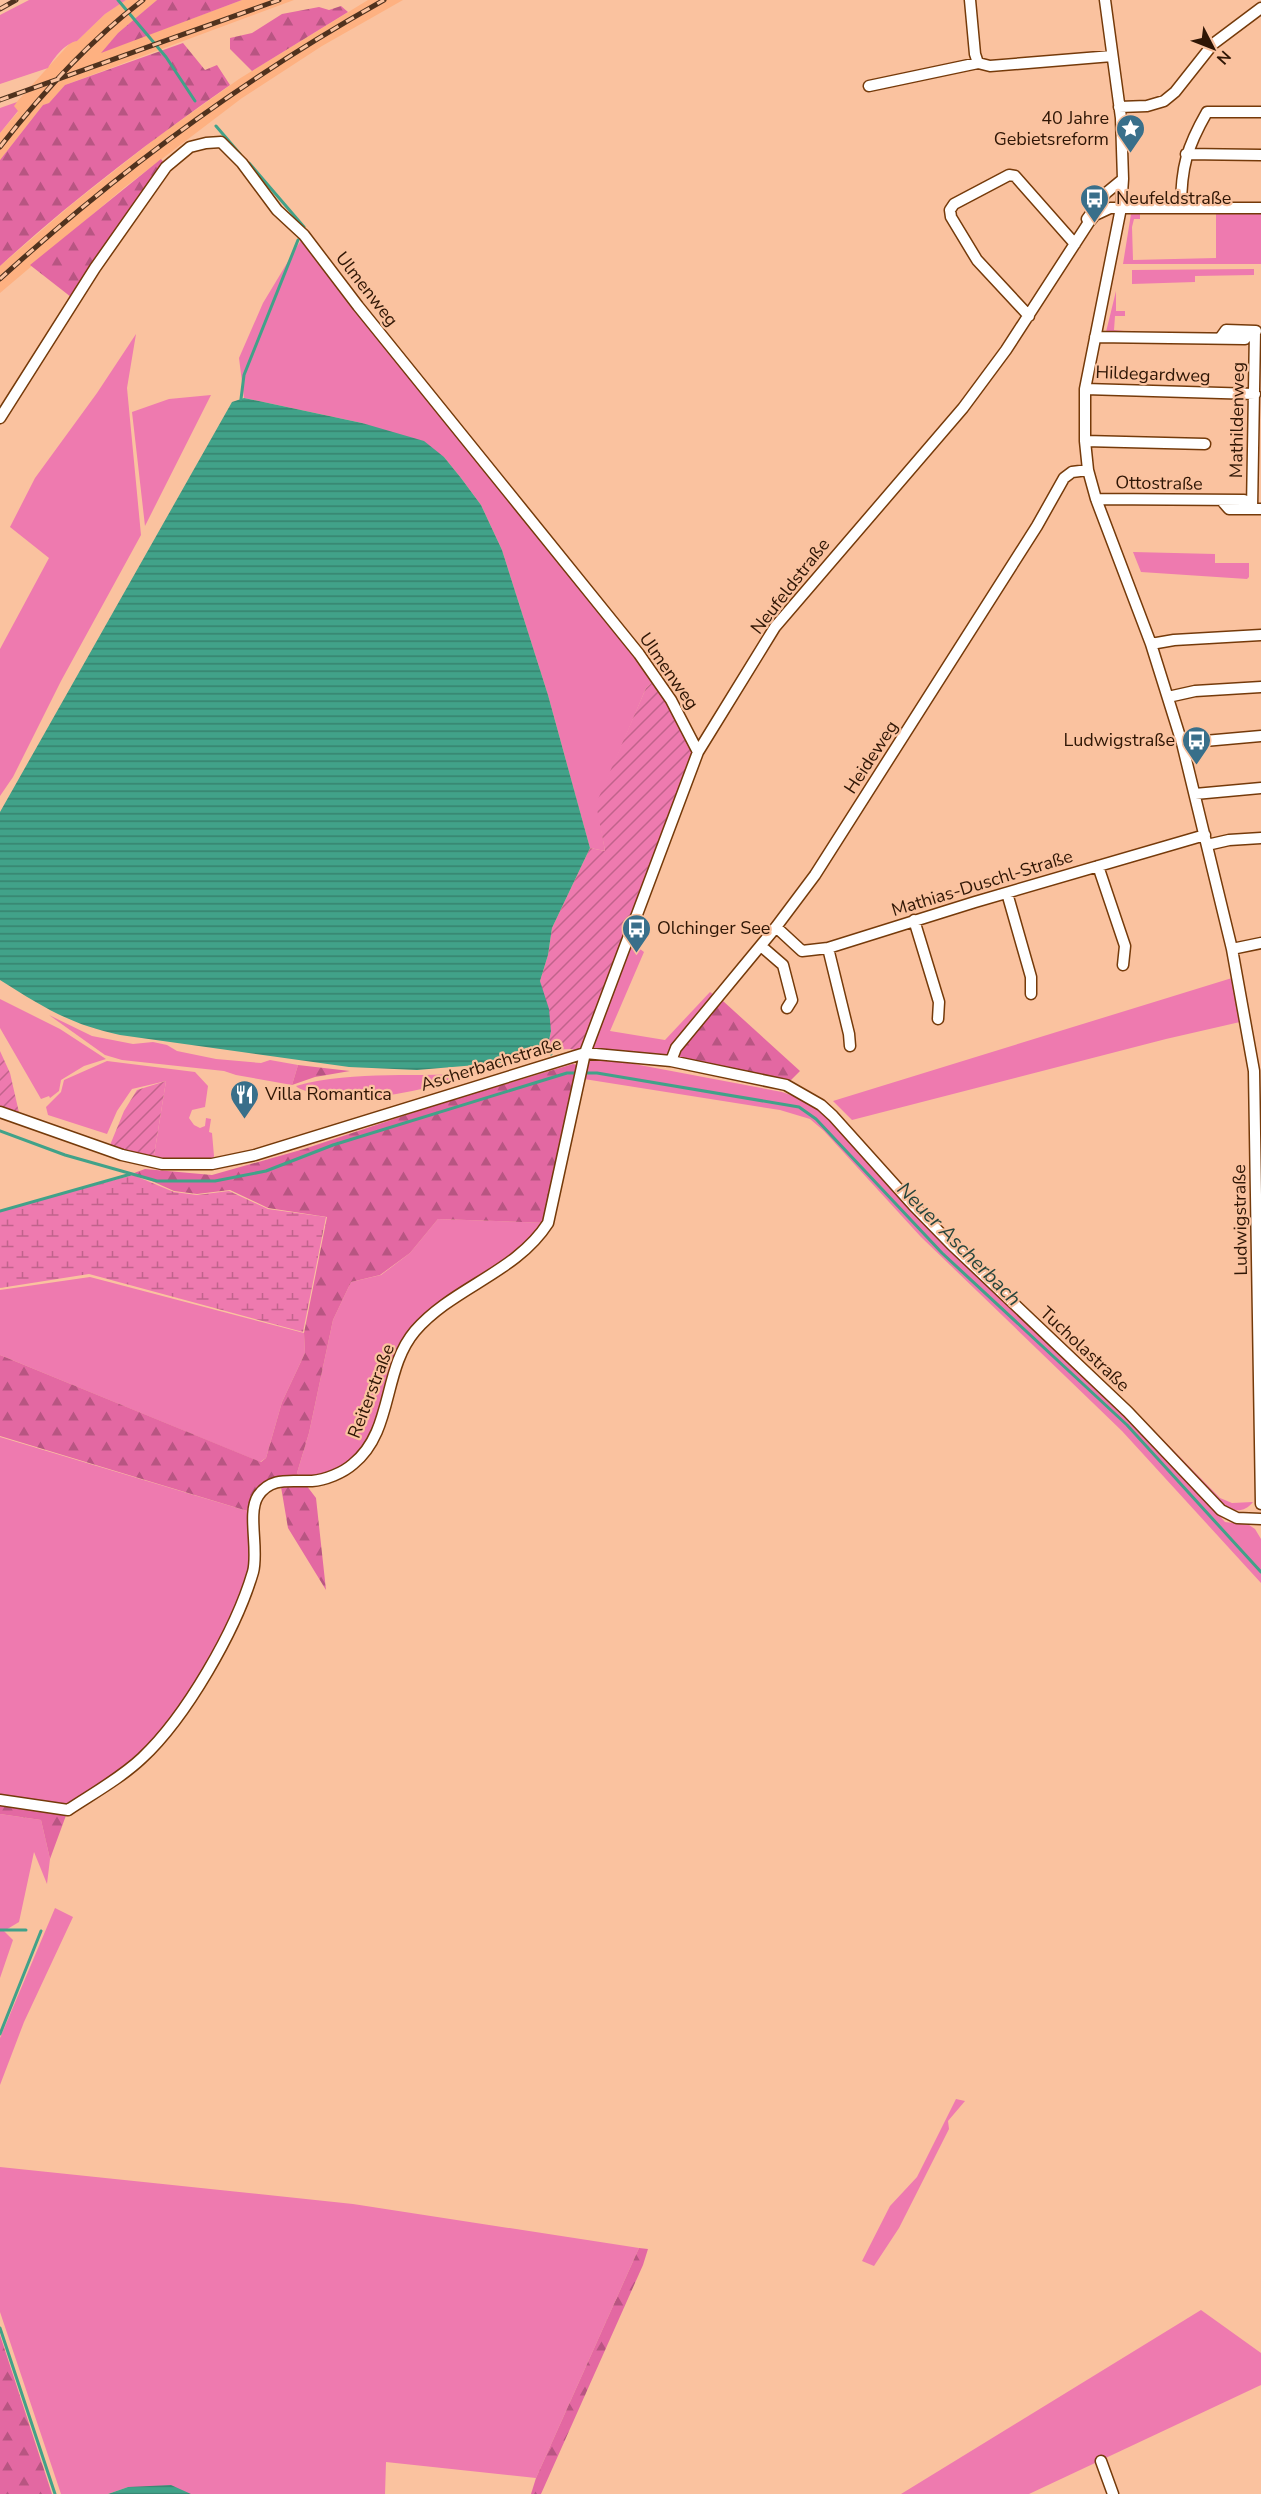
<svg xmlns="http://www.w3.org/2000/svg" width="1261" height="2494" font-family="'Nunito Sans',sans-serif">
<style>
.built{fill:#feb181}
.green{fill:#ee7aaf}
.forest{fill:url(#forest-firs)}
.wetland{fill:url(#wetland-marsh)}
.garden{fill:url(#garden-furrows)}
.water{fill:url(#water-rules)}
.lines{fill:none;stroke-linecap:round;stroke-linejoin:round}
.stream{stroke:#41a289;stroke-width:3}
.minor-casing{stroke:#753a0a;stroke-width:13}
.minor{stroke:#fff;stroke-width:10}
.rail-casing{stroke:#50321e;stroke-width:5}
.rail{stroke:#fac29f;stroke-width:3;stroke-dasharray:9;stroke-linecap:butt}
.labels{text-anchor:middle;dominant-baseline:central;stroke-width:4.5;stroke-linejoin:round;paint-order:stroke}
.poi-label{font-size:18px;fill:#2f1605;stroke:#fac29f;text-anchor:start}
.street-label{font-size:18px;fill:#2f1605;stroke:#fac29f}
.water-label{font-size:20px;font-style:italic;fill:#27453c;stroke:#fac29f}
</style>
<defs>
<pattern id="forest-firs" width="22" height="20" patternUnits="userSpaceOnUse" patternTransform="scale(1.5)"><rect width="22" height="20" fill="#e368a2"/><path d="M5 1l3.5 6h-7zM16 11l3.5 6h-7z" fill="#b85582"/></pattern>
<pattern id="wetland-marsh" width="20" height="14" patternUnits="userSpaceOnUse" patternTransform="scale(1.5)"><rect width="20" height="14" fill="#ee7aaf"/><path d="M1 5h8M5 5V1M11 12h8M15 12V8" fill="none" stroke="#c1638c"/></pattern>
<pattern id="garden-furrows" width="10" height="10" patternUnits="userSpaceOnUse" patternTransform="scale(1.5)"><rect width="10" height="10" fill="#ee7aaf"/><path d="M-1 1l2-2M0 10L10 0M9 11l2-2" fill="none" stroke="#c1638c"/></pattern>
<pattern id="water-rules" width="6" height="5" patternUnits="userSpaceOnUse" patternTransform="scale(1.5)"><rect width="6" height="5" fill="#41a289"/><path d="M0 2.5h6" fill="none" stroke="#37836e"/></pattern>
</defs>
<rect width="100%" height="100%" fill="#fac29f"/>
<!-- built -->
<path class="built" d="M126,0h31l-39,33 -16,19 140,-52h52l-229,85 -16,18 -6,2 -43,55v-27l18,-21 -5,-6 58,-64 6,-1 28,-27z
M368,0h35l-81,46 -80,52 -117,89 -125,106v-27l71,-61 85,-67 83,-59z"/>
<!-- green -->
<path class="green" d="M29,0h97l-21,14 -28,27c-12,2 -23,17 -29,27l-48,16v-69z
M17,102l-3,4 4,5 -18,22v-25z
M1134,213h6v6h-6l-2,8 1,33 83,-2v-45h45v51h-138l8,-50z
M304,235l352,444 -10,9 -49,116 8,47 -15,-3 -42,-153 -46,-145 -21,-45 -20,-27 -17,-21 -82,-34 -118,-25 -5,-40 24,-55z
M1254,269v6l-59,1v6l-63,2v-14z
M1116,291v20h9v5h-10l-1,14 10,1v2l-18,-1z
M136,334l-9,54 14,147 -80,146 -48,96 -13,19v-147l49,-91 -39,-31 25,-49 62,-85z
M211,395l-66,131 -13,-114 37,-13z
M1133,552l82,2v9h34v14l-2,2 -106,-7z
M628,940l16,12 -34,79 55,9 45,-48 13,9 -43,49 -4,12 -91,-9z
M1232,978l8,44 -74,17 -314,81 -19,-19z
M0,999l60,30 46,30 -22,7 -23,14 -2,11 -9,7 -1,-2 -8,3 -41,-71z
M49,1015l43,21 41,8 20,-2 14,3 10,6 39,8 45,4 9,-3 28,5 -6,20 -56,-10 -12,-4 -102,-11 -17,-5z
M592,1056l190,36 23,8 17,10 328,329 75,83 24,3 6,4 6,10v44l-139,-152 -201,-194 -97,-106 -14,-12 -30,-9 -196,-31 3,-17z
M107,1061l88,11 13,14 -3,21 -13,3 -3,8 5,7 6,3 5,-2 1,-8 5,1 -2,13 3,1 2,23 -2,8 -59,-2 13,-81 -34,8 -15,22 -10,23 -59,-19 -2,-8 15,-15 3,-12z
M482,1072c-52,15 -111,35 -165,21 -7,-1 -17,-3 -21,-7 60,-17 124,-7 186,-14z
M438,1219l110,4 -9,13 -123,94 -49,117 -31,27 -33,6 -6,-7 12,-40 24,-113 18,-38 30,-7 29,-22z
M90,1277l214,56 1,20 -23,49 -16,56 -6,4 -260,-107v-65z
M1136,1412l84,86 12,5 21,-1c-8,10 -17,10 -28,5z
M0,1437l254,76v56l-41,93 -48,72 -97,76 -68,-10z
M0,1814l41,6 9,39 -3,25 -13,-32 -15,70 -15,9 9,9 -13,38z
M55,1908l18,9 -49,105 -24,63v-47z
M956,2099l9,2 -17,20 1,8 -50,99 -25,38 -12,-5 28,-55 27,-29z
M0,2167l353,37 286,44 -103,230 -150,-16 -1,32h-194l-63,-7 -20,7h-47l-61,-182z
M1201,2310l60,43v32l-232,109h-128z"/>
<!-- forest -->
<path class="forest" d="M157,0h85l-141,53 17,-20z
M341,6l7,6 -96,59 -22,-22v-11l22,-5 30,-19 37,-7 10,3z
M183,43l22,27 12,-5 13,20c-80,56 -158,115 -230,181v-106l43,-55 6,-2 16,-18z
M161,159l3,4 -93,134 -41,-32z
M723,1001l77,70 -14,14 -110,-23 4,-12z
M573,1064l5,1 -30,158 -110,-4 -28,34 -30,22 -29,7 -18,38 -24,113 -12,40 19,25 10,92 -38,-62 -8,-47 -15,7 -11,25 -254,-77v-81l261,107 5,-4 16,-56 23,-49 -1,-20 23,-116 -59,-9 -38,-18 -33,4 -23,-3 -40,-18 11,-4 67,6 92,-26 144,-48z
M298,1065l52,6 -35,6 -23,8z
M0,1800l68,10 -18,49 -9,-39 -41,-6z
M639,2248l9,1 -5,16 -102,229h-10l5,-16z
M0,2335l52,159h-52z"/>
<!-- wetland -->
<path class="wetland" d="M133,1175l41,17 23,3 32,-4 39,18 58,8 -23,115 -214,-58 -89,14v-77z"/>
<!-- garden -->
<path class="garden" d="M656,679l42,73 -113,301 -14,-4 -24,1 4,-19 -11,-50 8,-26 4,-27 38,-80 15,3 -9,-47 50,-116z
M0,1051l10,22 10,44 -20,-7z
M166,1081l-13,81 -45,-12 16,-39 13,-21z"/>
<!-- water -->
<path class="water" d="M244,398l118,25 62,18 20,16 17,21 20,27 21,45 46,145 42,153 -38,80 -4,27 -8,26 9,28 2,22 -4,19 -22,3 -25,10 -83,7 -68,-3 -229,-32c-51,-11 -77,-28 -120,-55v-168l232,-410z
M171,2485l20,9h-83l20,-7z"/>
<g class="lines">
<!-- stream -->
<path class="stream" d="M118,0l48,57 29,44
M216,126l24,28
M249,163l55,64
M241,399l3,-24 54,-135
M547,1050l4,4
M584,1073h13l202,34 17,12 126,134 185,172 134,147
M0,1131l65,24 92,26h58l51,-10 67,-26 234,-72h10
M0,1211l131,-37
M0,1930h26
M0,2034l41,-103
M0,2328l55,166"/>
<defs>
<path id="minor" d="M970,0l5,54 3,9 12,3 122,-10
M1105,0l16,118 2,61 -2,29 -36,181v52l3,29 8,29 55,145 31,99 50,206 22,122 7,433
M869,86l109,-23
M1119,107l28,-1 17,-5 11,-9 38,-48 48,-36
M1186,154l75,1
M1181,208c0,-41 6,-61 26,-96h54
M1087,219l19,-26 17,-14
M1029,316l-52,-56 -26,-43 -1,-7 4,-6 55,-29 6,1 60,68
M1095,337l150,2 5,-8
M1221,337l5,-7 30,1
M1085,389l170,5
M0,418l95,-150 71,-101 24,-20 16,-4 15,-1 21,21 35,47 27,25 54,71 281,348 32,46 27,52
M1085,441l120,3
M1096,499l148,1 4,9
M1222,501l7,8h32
M1252,509l3,-178
M1151,644l23,-4 87,-5
M1168,697l27,-6 66,-4
M1182,743l79,-7
M1195,794l66,-6
M1207,845l22,-5 32,-2
M1098,866l27,80 -2,19
M1007,893l24,84v17
M914,920l25,82 -1,17
M776,927l26,24 26,-3 147,-46 230,-67
M761,946l22,19 9,35 -5,8
M828,948l21,86 1,12
M1232,949l29,-6
M671,1061l5,-13 100,-121 39,-52 222,-349 27,-48 8,-6 16,-2
M0,1112l122,43 40,9h50l43,-9 330,-102 86,8 115,24 35,20 12,11 80,89 38,39 177,168 93,98 16,8 24,1
M0,1800l68,10c24,-16 53,-32 74,-52 44,-41 94,-128 111,-186 6,-22 -6,-59 5,-76 13,-20 33,-14 54,-15 13,-1 31,-8 41,-17 41,-33 29,-94 62,-133 38,-44 101,-58 133,-108l37,-170 113,-301 77,-125 188,-219 43,-58 83,-128 6,-7 15,-7h151
M1101,2461l12,33"/>
</defs>
<!-- minor casing -->
<use href="#minor" class="minor-casing"/>
<!-- minor -->
<use href="#minor" class="minor"/>
<defs>
<path id="rail" d="M0,9l16,-9
M0,100l279,-100
M0,147c42,-54 88,-105 143,-147
M0,279c116,-106 246,-202 384,-279"/>
</defs>
<!-- rail casing -->
<use href="#rail" class="rail-casing"/>
<!-- rail -->
<use href="#rail" class="rail"/>
</g>
<!-- icons -->
<defs>
<symbol id="sight-pin" viewBox="-11 -11 22 30"><path d="M0 17L-7.5 6A9.5 9.5 0 1 1 7.5 6Z" fill="#396f8a" stroke="#fac29f"/><path d="M0-6L1.8-2.2L6-1.7L2.9 1.2L3.7 5.4L0 3.3L-3.7 5.4L-2.9 1.2L-6-1.7L-1.8-2.2Z" fill="#fff"/></symbol>
<symbol id="bus-pin" viewBox="-11 -11 22 30"><path d="M0 17L-7.5 6A9.5 9.5 0 1 1 7.5 6Z" fill="#396f8a" stroke="#fac29f"/><path d="M-5-6H5V4H4V6H2V4H-2V6H-4V4H-5ZM-3.5-4V0h7V-4ZM-3.5 1.2v1.5H-2V1.2ZM2 1.2v1.5H3.5V1.2Z" fill="#fff"/></symbol>
<symbol id="restaurant-pin" viewBox="-11 -11 22 30"><path d="M0 17L-7.5 6A9.5 9.5 0 1 1 7.5 6Z" fill="#396f8a" stroke="#fac29f"/><path d="M-5-6h1v4h1v-4h1v4h1v-4h1v5L-1.5 .5V6h-2V.5L-5-1ZM5-6V6H3V1.5H1.5Q1.5-4 5-6Z" fill="#fff"/></symbol>
</defs>
<g fill-rule="evenodd">
<use href="#sight-pin" x="1114" y="112" width="33" height="45"/>
<use href="#bus-pin" x="1078" y="182" width="33" height="45"/>
<use href="#bus-pin" x="1180" y="724" width="33" height="45"/>
<use href="#bus-pin" x="620" y="912" width="33" height="45"/>
<use href="#restaurant-pin" x="228" y="1078" width="33" height="45"/>
</g>
<g class="labels">
<!-- poi labels -->
<g class="poi-label">
<text x="1109" y="118" text-anchor="end">40 Jahre<tspan x="1109" dy="21">Gebietsreform</tspan></text>
<text x="1116" y="198">Neufeldstraße</text>
<text x="1175" y="740" text-anchor="end">Ludwigstraße</text>
<text x="657" y="928">Olchinger See</text>
<text x="265" y="1094">Villa Romantica</text>
</g>
<!-- street labels -->
<g class="street-label">
<text transform="translate(367 289) rotate(52)">Ulmenweg</text>
<text transform="translate(1153 374) rotate(2)">Hildegardweg</text>
<text transform="translate(1237 420) rotate(-89)">Mathildenweg</text>
<text transform="translate(1159 483) rotate(1)">Ottostraße</text>
<text transform="translate(790 586) rotate(-52)">Neufeldstraße</text>
<text transform="translate(669 671) rotate(55)">Ulmenweg</text>
<text transform="translate(871 757) rotate(-57)">Heideweg</text>
<text transform="translate(982 883) rotate(-17)">Mathias-Duschl-Straße</text>
<text transform="translate(491 1064) rotate(-17)">Ascherbachstraße</text>
<text transform="translate(1240 1220) rotate(-91)">Ludwigstraße</text>
<text transform="translate(1085 1349) rotate(43)">Tucholastraße</text>
<text transform="translate(371 1391) rotate(-69)">Reiterstraße</text>
</g>
<!-- water labels -->
<g class="water-label">
<text transform="translate(959 1244) rotate(45)">Neuer Ascherbach</text>
</g>
</g>
<!-- north arrow -->
<g transform="translate(1213 48) rotate(132)" stroke="#fac29f" stroke-width="4.5" paint-order="stroke">
<path d="M0-4.5L10 22L0 15L-10 22Z" fill="#2f1605"/>
<text y="-9" font-size="16" font-weight="bold" text-anchor="middle" fill="#2f1605">N</text>
</g>
</svg>
